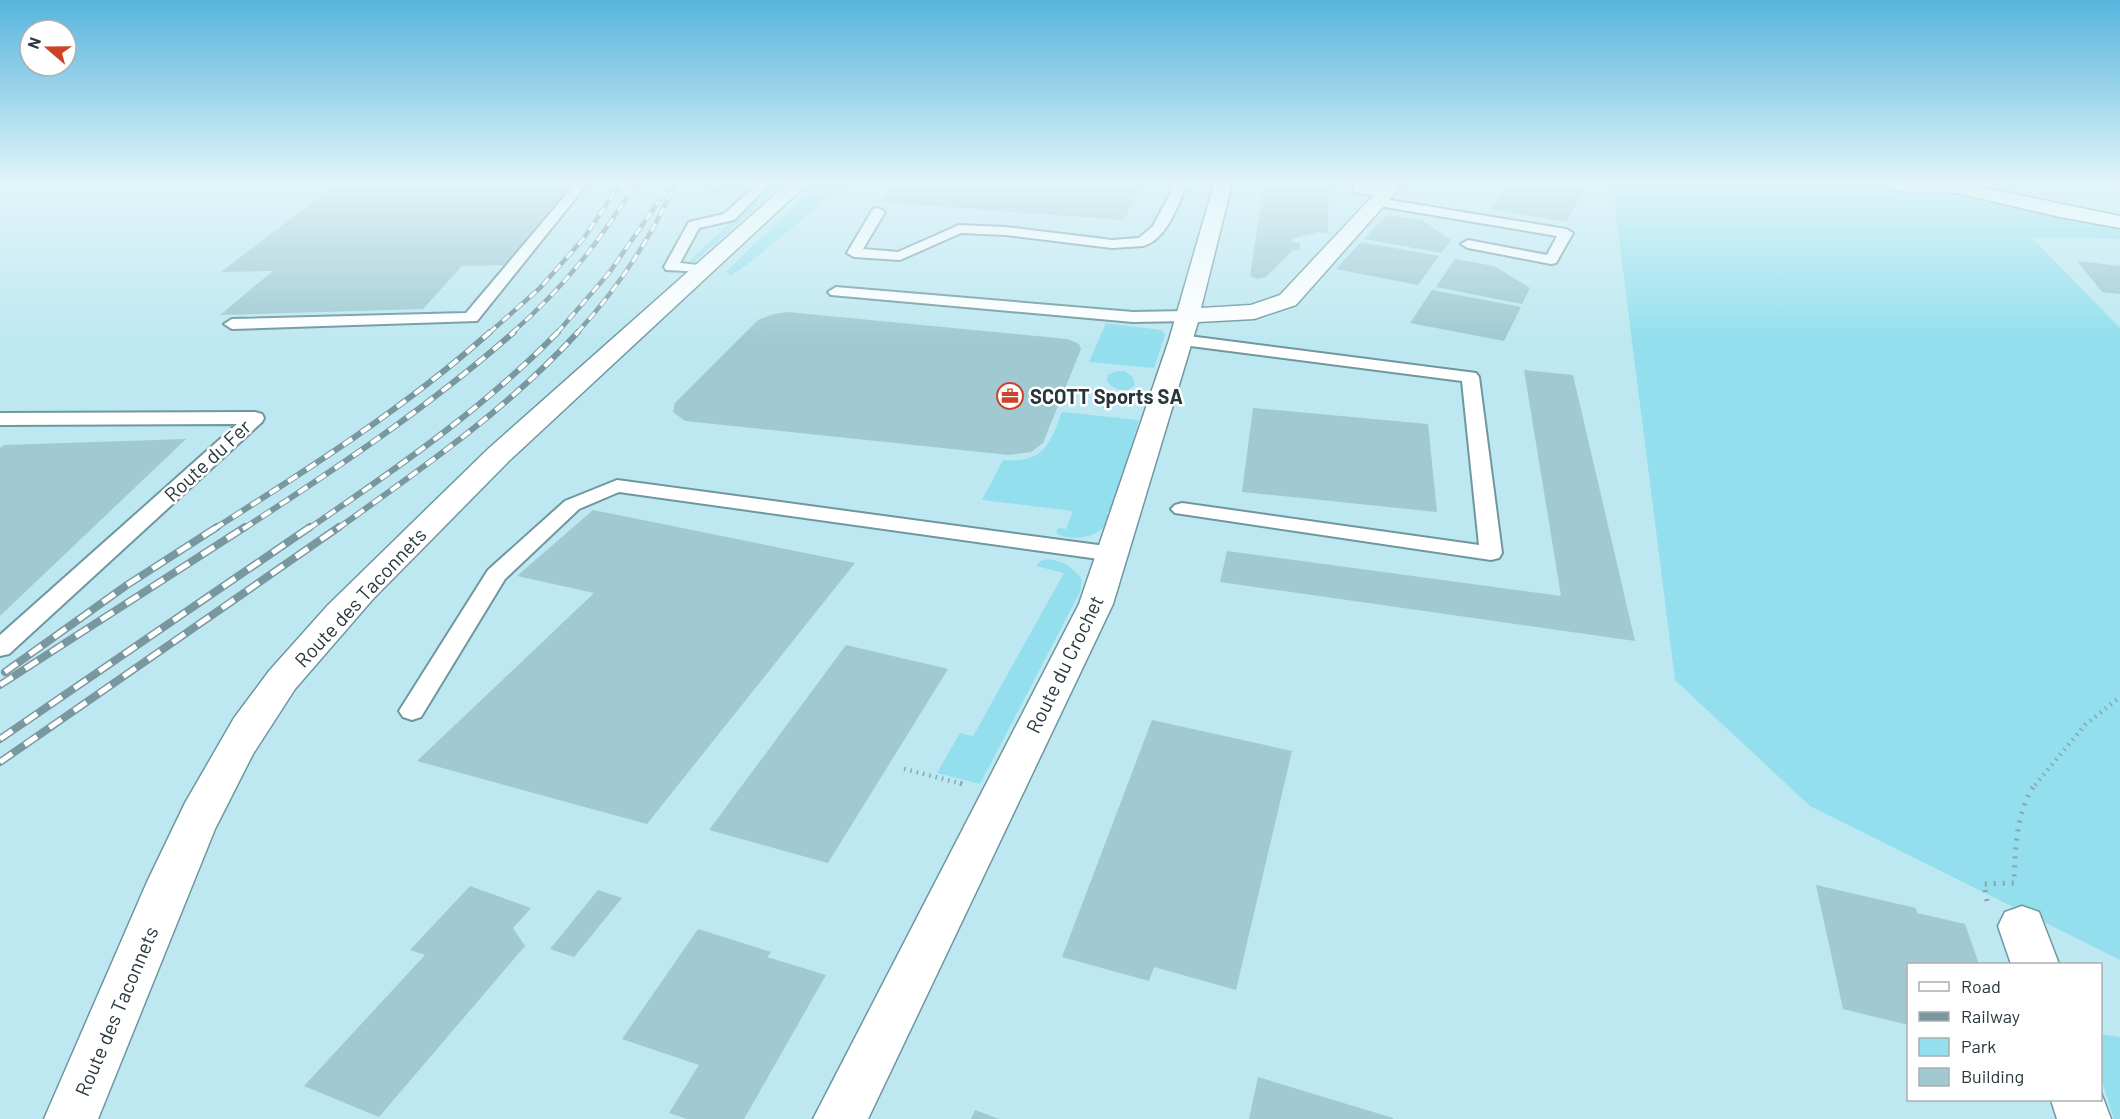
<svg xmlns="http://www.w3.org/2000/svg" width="2120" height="1119" font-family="Barlow,sans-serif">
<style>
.green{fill:#94dfed}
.building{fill:#a0c9d2}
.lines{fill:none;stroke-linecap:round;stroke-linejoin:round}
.lane-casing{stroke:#6f979f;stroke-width:4}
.street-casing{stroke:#6f979f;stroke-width:3}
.secondary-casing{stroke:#6f979f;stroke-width:3}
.path-far1{stroke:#87a8af;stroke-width:4.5;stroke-dasharray:1.5 5;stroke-linecap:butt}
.path{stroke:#87a8af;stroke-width:5;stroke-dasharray:2 7;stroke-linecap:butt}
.lane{fill:#fff;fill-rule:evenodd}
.street{fill:#fff;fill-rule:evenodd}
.secondary{fill:#fff;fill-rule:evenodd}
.rail-far2-casing{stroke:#79979e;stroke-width:4.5}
.rail-far1-casing{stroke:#79979e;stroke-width:6}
.rail-casing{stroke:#79979e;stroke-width:8}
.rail-far2{stroke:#fff;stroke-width:3;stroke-dasharray:9;stroke-linecap:butt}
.rail-far1{stroke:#fff;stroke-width:4;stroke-dasharray:11;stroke-linecap:butt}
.rail{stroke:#fff;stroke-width:5;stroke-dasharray:15;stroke-linecap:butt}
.labels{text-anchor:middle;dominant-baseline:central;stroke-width:5;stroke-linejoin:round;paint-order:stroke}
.poi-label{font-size:20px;font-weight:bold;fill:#27373b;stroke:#fff;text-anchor:start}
.street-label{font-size:20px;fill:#27373b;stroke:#fff}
</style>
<rect width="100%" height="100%" fill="#bee8f1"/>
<!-- green -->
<path class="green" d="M772,184h11l-89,78 -5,-1z
M816,184h30l-102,83 -13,8 -5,-3z
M1612,184h191l96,3 8,5 43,2 -8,-6 178,35v16l-89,-2 89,91v632l-310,-154 -135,-126z
M1106,323l56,7 3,5 -11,33 -65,-6z
M1117,371h7l8,5 3,9c-9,9 -22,5 -28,-4l1,-6z
M1062,412l77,8 -27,92h-6l4,6c-6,19 -39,25 -54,15l2,-5 8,1 7,-18 -91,-11 21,-40c41,3 46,-14 59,-48z
M1048,559c16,2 25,8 34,21l-2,12 -100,192 -43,-11 23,-40 13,3 91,-163 -28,-7 4,-5z
M2100,1034l20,3v82h-6l-13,-41z"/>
<!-- building -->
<path class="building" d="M337,184h238l-66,81 -47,1 -39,43 -203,6 53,-44 -52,1z
M711,184h37l-2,7 -39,1z
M897,184h245l-18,36 -244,-18z
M1264,184h65l-1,49 -10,-1 -25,7 -1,3 8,1 -1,7h-6l-27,27 -8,2 -8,-3z
M1508,184h79l-21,38 -76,-13z
M1387,215l36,6 28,19 -10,13 -77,-14z
M1361,242l78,14 -21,29 -82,-16z
M1455,259l39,7 36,22 -8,16 -86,-17z
M2077,261l43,5v28l-18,-2z
M1432,290l89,17 -17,34 -94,-18z
M787,312l280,27 12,5 2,5 -38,94 -12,9 -22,3 -324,-34 -12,-9 2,-9 83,-83 16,-6z
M1524,370l49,5 62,266 -415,-59 7,-31 334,45z
M1253,408l175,16 9,88 -195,-20z
M186,439l-186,177v-168l4,-3z
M593,510l262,53 -208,261 -230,-63 177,-168 -77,-17z
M846,645l102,24 -120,194 -119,-33z
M1152,720l140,31 -56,239 -82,-23 -5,14 -87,-24z
M1816,885l100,23 1,5 48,11 14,40h-71v61l-65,-16z
M470,886l61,22 -18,20 12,18 -146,171 -75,-31 121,-131 -15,-5z
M598,890l24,8 -48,59 -24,-8z
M698,929l73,23 -4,5 59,18 -82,144h-57l-18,-6 30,-48 -77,-26z
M1258,1077l135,41v1h-144z
M975,1110l24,9h-28z"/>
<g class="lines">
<defs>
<path id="lane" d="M575,184h12l-110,137 -245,8 -8,-5 8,-5 234,-6z
M757,184h13l-36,36 -35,8 -19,35 27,3 2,3 -2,3 -41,-2 -2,-3 25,-45 35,-8z
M1175,184h12c-9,20 -20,56 -44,62l-31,2 -107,-13 -44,-2 -61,27 -46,-3 -7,-4 26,-44 5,-1 7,4 -22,37 35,3 61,-27 46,2 107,13 27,-2 14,-12z
M1353,184h12v2l25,4 1,3c-8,7 -26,1 -37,-1z
M1378,198l188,31 7,4 -17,30 -5,1 -83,-16 -7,-4 7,-4 79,15 10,-19 -184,-31 -2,-3 2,-3z
M836,287l297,25 55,-1 8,5 -8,5 -55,1 -302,-27 -3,-3z
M1181,335l295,38 3,4 23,176 -3,5 -8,2 -316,-47 -4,-4 4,-4 7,-2 297,42 -17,-164 -287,-37 -2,-4 2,-4z
M255,412l7,2 2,4 -2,4 -253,232 -9,2v-21l237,-211 -237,1v-12z
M617,480l496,67 8,2 3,5 -3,5 -8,2 -494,-69 -40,17 -74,70 -84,138 -9,3 -9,-3 -4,-6 89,-141 77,-69z"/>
<path id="street" d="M1214,184h18l-31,124 50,-3 29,-10 104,-111h19l-107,121 -42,14 -56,3 -85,282 -245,515h-55l266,-515 90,-264z
M1892,184h74l154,32v12l-60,-11 -103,-24 -57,-2 -7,-2z
M2022,906l17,6 20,52h-48l-13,-38 7,-14z
M2100,1090l11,29h-54l-6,-19h49z"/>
<path id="secondary" d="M787,184h20l-298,277 -136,138 -78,90 -42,65 -38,75 -117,290h-54l103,-237 38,-79 49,-85 35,-47 59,-66 160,-156z"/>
</defs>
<!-- lane casing -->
<use href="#lane" class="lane-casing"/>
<!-- street casing -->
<use href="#street" class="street-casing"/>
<!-- secondary casing -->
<use href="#secondary" class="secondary-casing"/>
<!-- path-far1 -->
<path class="path-far1" d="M904,769l59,15
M2035,785l50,-60 35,-28"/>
<!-- path -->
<path class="path" d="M960,783l3,1
M1987,901l-3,-17 30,-1c1,-31 2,-75 22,-100"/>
<!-- lane -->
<use href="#lane" class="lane"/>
<!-- street -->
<use href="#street" class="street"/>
<!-- secondary -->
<use href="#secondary" class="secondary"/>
<defs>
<path id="rail-far2" d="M489,333l51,-45 44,-50 36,-54
M512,333c51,-45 88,-91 123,-149
M557,333l52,-60 50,-72
M577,333c41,-45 73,-93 98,-149"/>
<path id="rail-far1" d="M214,529c96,-61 192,-122 276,-197
M243,529c94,-61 187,-123 271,-197
M308,529c88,-60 176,-121 250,-197
M337,529c84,-60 171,-120 241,-197"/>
<path id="rail" d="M5,672l122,-87 90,-58
M0,685l245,-158
M0,739l310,-212
M0,762l339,-235"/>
</defs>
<!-- rail-far2 casing -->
<use href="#rail-far2" class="rail-far2-casing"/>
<!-- rail-far1 casing -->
<use href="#rail-far1" class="rail-far1-casing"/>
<!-- rail casing -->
<use href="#rail" class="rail-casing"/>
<!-- rail-far2 -->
<use href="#rail-far2" class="rail-far2"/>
<!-- rail-far1 -->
<use href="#rail-far1" class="rail-far1"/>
<!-- rail -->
<use href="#rail" class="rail"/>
</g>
<!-- sky -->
<linearGradient id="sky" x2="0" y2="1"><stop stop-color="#57b5dd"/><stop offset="0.54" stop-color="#e2f5f9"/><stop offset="1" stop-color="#e2f5f9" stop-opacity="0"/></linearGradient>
<rect width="2120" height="340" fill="url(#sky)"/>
<!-- icons -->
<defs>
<symbol id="office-ring" viewBox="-11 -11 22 22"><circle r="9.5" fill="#fff" stroke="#ce4328" stroke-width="1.5"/><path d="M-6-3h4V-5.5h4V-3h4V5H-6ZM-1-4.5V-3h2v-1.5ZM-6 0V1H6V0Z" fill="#ce4328"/></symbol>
</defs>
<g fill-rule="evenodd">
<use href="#office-ring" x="995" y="381" width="30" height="30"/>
</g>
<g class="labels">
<!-- poi labels -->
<g class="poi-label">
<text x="1030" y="396">SCOTT Sports SA</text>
</g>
<!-- street labels -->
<g class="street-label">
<text transform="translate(207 460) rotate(-43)">Route du Fer</text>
<text transform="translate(360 597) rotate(-47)">Route des Taconnets</text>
<text transform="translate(1064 664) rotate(-64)">Route du Crochet</text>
<text transform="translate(116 1011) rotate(-67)">Route des Taconnets</text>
</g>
</g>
<!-- legend -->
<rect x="1907" y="963" width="195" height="138" fill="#ffffff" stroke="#a9afb1" stroke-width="1.5"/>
<rect x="1919" y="982" width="30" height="9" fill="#ffffff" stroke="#a9afb1" stroke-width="1.5"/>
<text x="1961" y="993" font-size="18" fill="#27373b">Road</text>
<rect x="1919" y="1012" width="30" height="9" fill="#79979e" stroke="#a9afb1" stroke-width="1.5"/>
<text x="1961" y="1023" font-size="18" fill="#27373b">Railway</text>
<rect x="1919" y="1038" width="30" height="18" fill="#94dfed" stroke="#a9afb1" stroke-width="1.5"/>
<text x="1961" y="1053" font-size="18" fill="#27373b">Park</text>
<rect x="1919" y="1068" width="30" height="18" fill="#a0c9d2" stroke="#a9afb1" stroke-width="1.5"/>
<text x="1961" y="1083" font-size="18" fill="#27373b">Building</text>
<!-- north arrow -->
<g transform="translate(48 48) rotate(290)"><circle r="28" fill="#ffffff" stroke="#a9afb1" stroke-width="1.5"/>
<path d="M0-4.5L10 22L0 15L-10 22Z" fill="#ce4328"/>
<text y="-9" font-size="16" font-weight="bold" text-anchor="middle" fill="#27373b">N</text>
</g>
</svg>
